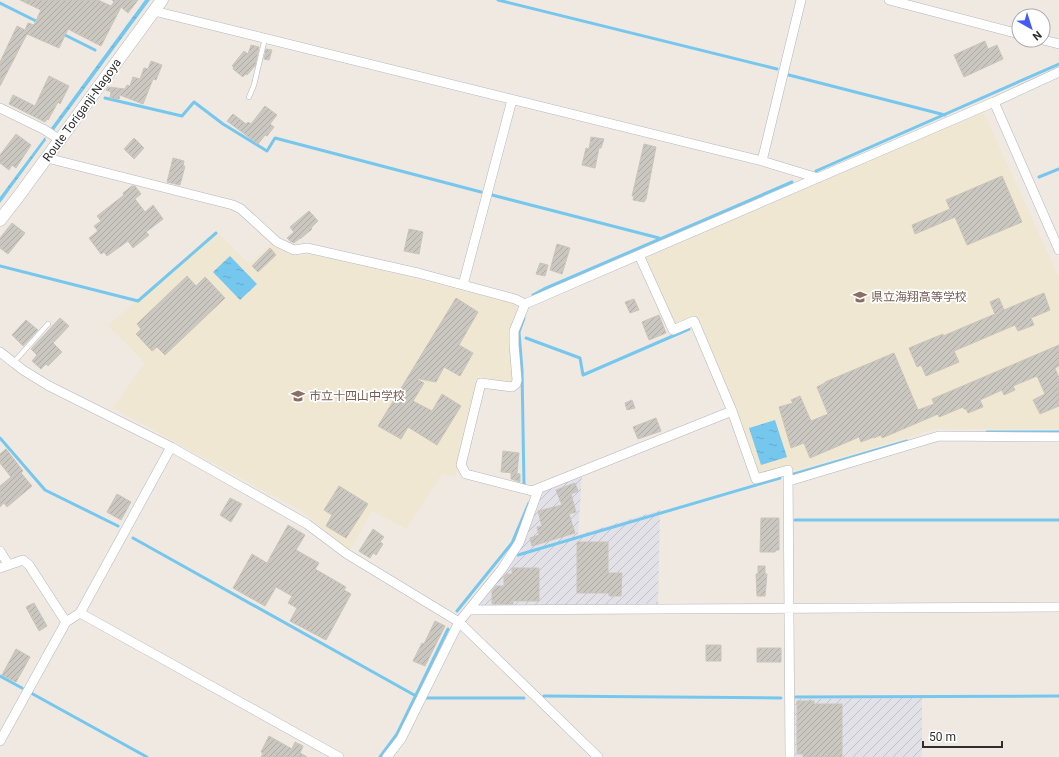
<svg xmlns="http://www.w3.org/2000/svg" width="1059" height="757" font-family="Roboto,'Noto Sans JP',sans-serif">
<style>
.industrial{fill:url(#industrial-furrows)}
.education{fill:#efe7d1}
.water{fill:url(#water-ripples)}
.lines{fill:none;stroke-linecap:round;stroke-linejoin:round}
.stream{stroke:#76c7ee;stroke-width:3}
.building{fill:url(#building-hatch);stroke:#cac5ba}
.lane-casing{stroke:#b4b6c0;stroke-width:5.5}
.street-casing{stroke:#b4b6c0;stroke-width:10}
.secondary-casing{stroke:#b4b6c0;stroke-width:13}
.lane{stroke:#fff;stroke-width:4.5}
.street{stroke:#fff;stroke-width:9}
.secondary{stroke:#fff;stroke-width:12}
.labels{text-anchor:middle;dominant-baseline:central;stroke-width:3.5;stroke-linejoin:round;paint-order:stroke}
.street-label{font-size:12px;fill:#2e2e2e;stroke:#fff}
.education-label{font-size:12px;fill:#785e54;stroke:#fff;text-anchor:start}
</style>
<defs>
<pattern id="industrial-furrows" width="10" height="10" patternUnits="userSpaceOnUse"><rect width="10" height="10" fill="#e3e1e8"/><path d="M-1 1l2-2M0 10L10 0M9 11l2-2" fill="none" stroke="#c3c1c7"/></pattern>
<pattern id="water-ripples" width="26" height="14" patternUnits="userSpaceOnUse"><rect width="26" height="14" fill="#76c7ee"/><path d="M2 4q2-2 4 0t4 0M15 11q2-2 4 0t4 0" fill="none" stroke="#66abcc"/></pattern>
<pattern id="building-hatch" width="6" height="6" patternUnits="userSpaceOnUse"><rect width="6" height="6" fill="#cac6c0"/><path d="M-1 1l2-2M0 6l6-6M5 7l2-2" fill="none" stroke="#aeaaa5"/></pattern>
</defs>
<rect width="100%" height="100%" fill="#efe9e1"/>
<!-- industrial -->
<path class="industrial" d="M582,475l-4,60 82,-25 -2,95h-182l43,-54 25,-61z
M922,698v59h-128l1,-58z"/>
<!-- education -->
<path class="education" d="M983,111l76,167v151h-123l-143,42 -1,-6 -32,10 -4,-3 -21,-63 -38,-92 -20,8 -5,-3 -28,-63z
M217,232l32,32 22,-20 11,7 11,4h24l196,48 3,4 1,3 -5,18v53l-5,2 -28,-7 -24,101 -13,-3 -36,55 -34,-18 -22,40 -47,-39 -190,-104 32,-45 -37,-38z"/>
<!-- water -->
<path class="water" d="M145,0h5l-96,130 -3,-2z
M45,137l1,3 -46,63v-6z
M230,256l27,28 -17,16 -27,-28z
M775,420l12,37 -26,8 -12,-37z"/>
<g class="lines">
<!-- stream -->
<path class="stream" d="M498,0l279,69
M0,3l38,19
M63,34l32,16
M785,74l160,41
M105,98l77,18 12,-14 29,22 44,27 8,-13 206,54
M816,171l243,-107
M1039,177l20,-8
M492,195l167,43
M0,266l138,35 78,-68
M533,295l11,-6 248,-107
M524,318l-5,14 3,38 2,115
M526,338l54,20 3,17 106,-46
M987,432h72
M0,438l45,52 73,36
M794,474l113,-33
M795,520h264
M133,538l283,158
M518,555l262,-77
M457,611l55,-68 17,-40
M0,676l22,12
M31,693l116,64
M544,696l237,2
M796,697l263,-1
M426,698h98
M380,757l17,-23 51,-105"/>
</g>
<!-- building -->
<path class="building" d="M20,0h78l13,6 3,-4 -2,-2h26l-10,13 -7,-6 -20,39 -33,-17 -9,19 -32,-14 -27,52v-24l17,-36 8,4 3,-7 6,2 7,-15z
M985,41l3,8 9,-4 6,14 -39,18 -10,-22z
M251,45l8,2 -4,19 -8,9 -2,-1 -2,3 -10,-8 1,-2 -2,-1 12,-15 4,3z
M266,49l6,1 -3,10 -5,-1z
M151,61l11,4 -6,15 -3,-1 -10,25 -23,-9 -1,4 -9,-1 1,-6 -5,-2 2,-3 17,2 2,-4 3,1 3,-9 7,2 4,-11 4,1z
M49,76l20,10 -9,18 -2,-2 -10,18 -1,-1 -2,3 -36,-18 4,-9 22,11z
M265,106l12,9 -7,9 4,3 -7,9 -2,-1 -7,9 -31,-23 6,-7 13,10 2,-2 3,2z
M16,134l15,11 -15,23 -4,-3 -3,5 -9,-7v-8z
M591,137l13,2 -3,9h-2l-4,20 -13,-3 4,-17 3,1z
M134,138l10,10 -10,11 -10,-10z
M644,144l12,3 -10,52 -2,3 -11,-2 1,-4h-2z
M173,158l11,3 -1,5h2l-5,19 -13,-3z
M1002,176l20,46 -55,23 -12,-28 -40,17 -3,-9 38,-16 -4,-9z
M132,186h3l6,8 -6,5 10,13 8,-7 10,14 -17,13 3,3 -16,13 -5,-7 -21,15 -3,-4 -3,2 -12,-16 9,-7 -4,-5 7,-5 -4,-5 27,-21 -1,-2z
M309,211l9,10 -7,7 1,1 -12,10v-1l-6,5 -4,-2 -3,-3 7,-6 -4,-5z
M12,223l13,10 -17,21 -8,-6v-10z
M409,229l14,3 -4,22 -15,-3z
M557,244l13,4 -8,26 -12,-4z
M270,248l6,7 -18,17 -6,-6z
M540,263l8,2 -3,11 -9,-2z
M187,276l9,10 9,-9 20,21 -60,57 -8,-8 -5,4 -16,-17 5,-5 -4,-5z
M1044,293l6,17 -19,8 3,7 -16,6 -3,-6 -61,26 5,11 -33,14 -5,-11 -4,2 -8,-19 34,-14v2l52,-22 -5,-12 9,-4 5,12z
M456,298l22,14 -19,33 14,8 -13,23 -16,-9 -8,15 -21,-4 9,5 -11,18 19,10 10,-17 19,12 -24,39 -29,-18 -7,12 -23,-13z
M634,299l5,11 -9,3 -5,-11z
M659,315l7,18 -17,7 -7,-18z
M60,318l9,8 -16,17 9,9 -14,14 -2,-2 -5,5 -9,-8 5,-6 -6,-6z
M26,320l12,10 -15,16 -11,-11z
M1059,345v21l-4,2 4,10v28l-19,8 -7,-14 12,-6 -8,-18 -24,10 2,4 -11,5 -2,-5 -22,10 3,7 -15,6 -2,-4h-2l-1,-2 -24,10 -1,-3 -56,24 -1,-3 -7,3v-1l-13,5 -2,-5 -49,21 -6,-15 -13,5 -12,-41 14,-4 -2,-3 9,-4 11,25 17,-7 -11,-27 8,-4v-1l69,-29 24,57 16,-6 -2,-5z
M632,400l3,8 -8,2 -2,-7z
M656,418l5,13 -23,8 -5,-12z
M6,449l17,22 -2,2 11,13 -25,21 -3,-4 -4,4v-21l11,-9 -11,-14v-9z
M503,451l16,2 -2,20 -16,-1z
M511,473l9,1v8l-9,-3z
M575,483l3,8 -7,3 5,18 -7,2 6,19 -43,13 -2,-8 9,-3 -2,-8 5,-1 -4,-15 24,-6 -6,-15z
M339,486l29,18 -22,34 -20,-12 6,-11 -8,-5z
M117,494l14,8 -10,18 -14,-8z
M230,498l12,6 -11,18 -11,-7z
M761,518h18v32h-3l-1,2h-15z
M288,525l17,10 -9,15 23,13 -4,6 31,18 -2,3 7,4 -25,46 -36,-19 7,-13 -9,-5 4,-7 -16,-9 -11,19 -32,-18 19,-34 15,9z
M373,529l11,8 -4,5 3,2 -7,11 -3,-2 -3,5 -11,-7z
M577,542h31v31h14l-1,23h-12v-3h-32z
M758,566h7v8h2l-2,22h-8l-1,-22h2z
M512,568h27v33h-26v3h-21v-13l4,-5h8v-9l2,-3h6z
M34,603l13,23 -8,5 -13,-24z
M435,621l10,5 -20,40 -12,-5 9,-18 2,1z
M706,645h15v16h-15z
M757,648h24v14h-24z
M16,649l14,8 -14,25 -14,-7z
M797,701h17v3h28v53h-39v-3h-6z
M269,736l23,13 3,-7 8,4 -3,7 7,4h-46l2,-4 -2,-1z"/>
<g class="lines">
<defs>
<path id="lane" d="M249,97l5,-12 11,-47
M13,363l35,-39"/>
<path id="street" d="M889,0l130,34
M154,11l608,150 56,17
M1043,40l16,4
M994,102l65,148
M0,108l45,22 15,10
M47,158l186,47 8,4 36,33 17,8 13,-2 111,25 97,26 10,5 469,-202 65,-30
M762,161l39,-161
M639,255l34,75 21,-9 38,90 24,68 32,-9 2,287
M463,285l49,-185
M525,304l-11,27v13l3,36 -1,4 -4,3 -31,-4 -20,82 5,9 66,17 200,-80
M0,352l23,18 26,16 122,61 136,77 40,30 112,68 139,135
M789,481l150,-45 120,1
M0,551l8,13
M0,568l23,-8 6,5 37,57
M469,610l590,-3
M80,613l259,144
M0,741l66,-119 14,-9 91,-166
M387,757l14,-18 58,-117 43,-53 17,-26 20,-55"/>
<path id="secondary" d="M0,220l18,-23 144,-197"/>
</defs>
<!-- lane casing -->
<use href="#lane" class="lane-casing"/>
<!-- street casing -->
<use href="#street" class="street-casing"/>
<!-- secondary casing -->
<use href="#secondary" class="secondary-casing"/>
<!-- lane -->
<use href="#lane" class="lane"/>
<!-- street -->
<use href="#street" class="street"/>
<!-- secondary -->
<use href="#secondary" class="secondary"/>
</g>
<!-- icons -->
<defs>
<symbol id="school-bare" viewBox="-9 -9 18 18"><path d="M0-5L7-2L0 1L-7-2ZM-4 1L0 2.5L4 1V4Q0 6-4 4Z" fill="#8d6e63" stroke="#fff" stroke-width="2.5" paint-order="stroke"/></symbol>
</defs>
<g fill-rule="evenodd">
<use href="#school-bare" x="850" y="287" width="20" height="20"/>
<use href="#school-bare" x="288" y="386" width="20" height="20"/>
</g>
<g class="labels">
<!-- street labels -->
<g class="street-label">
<text transform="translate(82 110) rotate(-54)">Route Toriganji-Nagoya</text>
</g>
<!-- education labels -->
<g class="education-label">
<text x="871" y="297">県立海翔高等学校</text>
<text x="309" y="396">市立十四山中学校</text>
</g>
</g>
<!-- north arrow -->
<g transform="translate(1031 28) rotate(141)"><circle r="19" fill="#ffffff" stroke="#ababab"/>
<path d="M0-3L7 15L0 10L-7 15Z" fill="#445bf8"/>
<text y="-6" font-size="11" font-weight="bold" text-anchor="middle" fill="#2e2e2e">N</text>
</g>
<!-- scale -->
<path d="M923 741v6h79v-6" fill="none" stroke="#2e2e2e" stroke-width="2"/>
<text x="929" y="741" font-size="12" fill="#2e2e2e" stroke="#ffffff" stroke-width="3" paint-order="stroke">50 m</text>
</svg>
